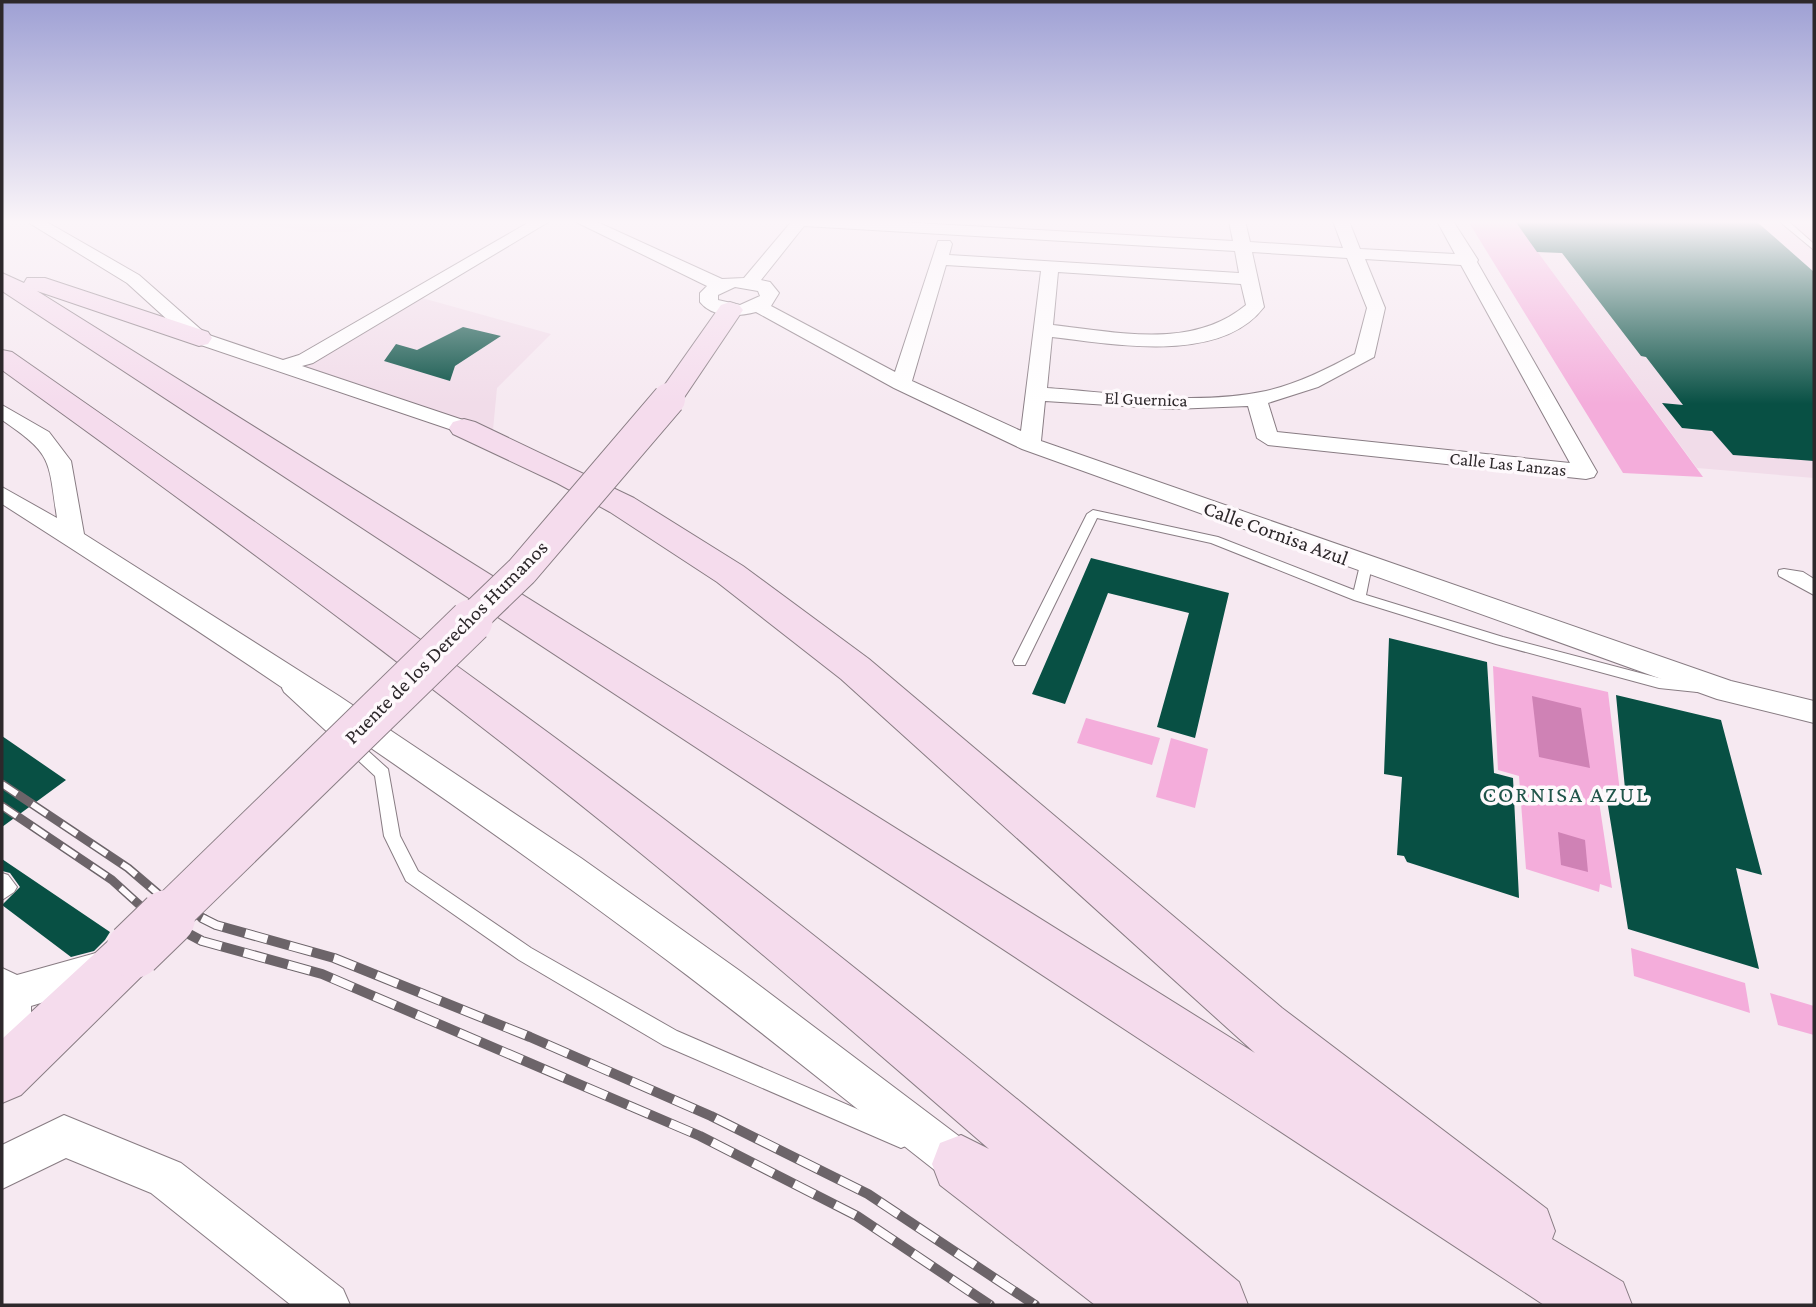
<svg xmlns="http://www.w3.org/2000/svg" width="1816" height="1307" font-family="'Crimson Pro',serif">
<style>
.built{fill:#f1dce9}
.green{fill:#f4addb}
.water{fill:#cf82b5}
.building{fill:#085044}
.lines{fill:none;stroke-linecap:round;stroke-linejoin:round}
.lane-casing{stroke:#887c83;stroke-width:2}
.street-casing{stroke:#887c83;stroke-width:2}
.secondary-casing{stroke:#887c83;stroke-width:2}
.lane{fill:#fff;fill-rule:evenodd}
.street{fill:#fff;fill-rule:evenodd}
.secondary{fill:#f5dced;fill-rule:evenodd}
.rail-far1-casing{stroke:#6c6469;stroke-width:9}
.rail-casing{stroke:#6c6469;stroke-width:10}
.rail-far1{stroke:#fef9fc;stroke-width:6;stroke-dasharray:18;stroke-linecap:butt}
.rail{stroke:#fef9fc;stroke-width:8;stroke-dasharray:23;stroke-linecap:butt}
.secondary-bridge-far2-casing{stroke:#887c83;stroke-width:34;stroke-linecap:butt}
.secondary-bridge-far1-casing{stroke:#887c83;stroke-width:45;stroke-linecap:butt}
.secondary-bridge-casing{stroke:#887c83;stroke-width:58;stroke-linecap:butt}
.secondary-bridge-far2{stroke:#f5dced;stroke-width:32}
.secondary-bridge-far1{stroke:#f5dced;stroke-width:43}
.secondary-bridge{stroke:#f5dced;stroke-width:56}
.labels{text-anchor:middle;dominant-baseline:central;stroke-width:7;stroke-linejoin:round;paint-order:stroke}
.far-street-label{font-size:18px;fill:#2d282b;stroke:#fef9fc}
.street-label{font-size:21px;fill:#2d282b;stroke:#fef9fc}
.neighbourhood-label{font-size:23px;letter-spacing:2px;fill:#20554a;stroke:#fef9fc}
</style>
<rect width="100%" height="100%" fill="#f6e9f1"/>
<!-- built -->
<path class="built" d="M245,221h132l-26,11h-40z
M1515,221h299v257l-117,-10z
M415,296l136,38 -54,54 -5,52 -203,-70z"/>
<!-- green -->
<path class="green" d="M1468,221h47l188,256 -80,-4z
M1493,666l115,26 12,100 -23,-4 15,100 -12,-4 -1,8 -73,-23 -7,-93 -21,-6z
M1086,718l74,20 -8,27 -75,-22z
M1171,738l37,11 -13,59 -39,-11z
M1631,948l114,35 5,30 -116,-37z
M1770,993l44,13v29l-36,-10z"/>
<!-- water -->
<path class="water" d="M1532,696l49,12 9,60 -51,-11z
M1558,832l27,8 3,32 -27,-7z"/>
<!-- building -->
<path class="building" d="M1515,221h241l58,51v189l-81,-6 -21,-24 -30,-3 -20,-25 21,2 -37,-48 -5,-1 -79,-103 -25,-1z
M463,327l38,9 -46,30 -5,15 -66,-20 12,-17 21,6z
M1091,558l138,35 -34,145 -38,-11 32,-114 -81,-20 -43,111 -33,-10z
M1389,638l98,24 7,111 19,5 6,120 -112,-36 -3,-6 -7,-1 5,-78 -18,-3z
M1616,695l105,25 41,155 -26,-7 23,101 -131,-40 -22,-135 20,5z
M2,736l64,44 -64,47z
M2,859l108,73 -5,8 -11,11 -23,6 -69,-52 18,-18 -10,-14 -8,-2z"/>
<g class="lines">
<defs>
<path id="lane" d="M1779,221h9l26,23v6z
M1093,510l125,27 136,53 6,-25 6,-4 5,1 1,3 -6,30 137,42 156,41 38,4 5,1 2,4 -2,4 -5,1 -38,-4 -163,-44 -142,-44 -143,-57 -114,-25 -70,143 -2,4h-10l-2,-4 74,-147z
M1784,569l19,3 11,7v16l-35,-19 -1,-3 1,-3z
M289,683l5,1 94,85 12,67 18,35 113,77 146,83 231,100 3,7 -3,7 -7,3 -238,-103 -144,-85 -113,-79 -22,-45 -9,-60 -91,-84 -2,-4 2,-4z
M2,873l6,2 9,12 -3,5 -12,8z"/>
<path id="street" d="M26,221h19l94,54 67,59 77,26 16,-5 232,-134h19l-237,142 -11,3 170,57 3,5 -11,6 -272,-92 -65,-59z
M574,221h21l127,58 22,-1 48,-57h88l353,20 -4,-20h16l5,21 93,6 -10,-27h16l11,28 95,5 -18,-33h16l25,39 -1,2 120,210 -3,5 -8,2 -318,-34 -11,-7 -9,-32 -75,3 -128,-8 -4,40 690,240 83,20v22l-97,-24 -695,-250 -128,-61 -138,-76c-19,5 -43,6 -56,-10v-9l7,-7zM804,226l431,25 4,22 -290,-18 3,-11 -2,-3h-12l-43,131 -124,-66 8,-13 -9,-11 -9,-2zM1252,252l95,6 20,50 -12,46c-28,15 -58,30 -89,37 -71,15 -148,2 -219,-3l5,-51c61,7 168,28 212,-30zM1365,259l96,6 109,198 -293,-31 -9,-29 50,-16 56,-30 11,-49zM946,265l95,6 -20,160 -109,-50zM1058,272l183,12 5,21c-54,45 -129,27 -193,20zM735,287l23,4 2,5 -20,9 -22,-5v-5z
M2,405l47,27 22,29 13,73 255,162 242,162 159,113 236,178 6,15 -6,15 -15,6 -15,-6c-104,-81 -206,-166 -313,-244 -205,-152 -416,-294 -631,-431v-17l55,31c-9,-60 -4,-63 -55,-98z
M103,951l13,5 5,12 -5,12 -85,26v13l-15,30 -14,6v-87l15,7z
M64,1115l117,48 162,126 7,16h-59l-140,-112 -85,-35 -64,31v-44z"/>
<path id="secondary" d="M2,273l22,10 3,-5h18l163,54 4,6 -4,6 -9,2 -162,-55 1218,762 -414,-374 -124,-97 -107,-70 -53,-29 -104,-49 -4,-6 4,-6 11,-3 11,3 159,76 109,68 126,93 413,349 265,201 8,22 -3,8 71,43 9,23h-88l-1542,-1014z
M730,302l9,3 4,5 -64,95 -10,3 -10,-3 -4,-6 4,-6 62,-88z
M2,350l10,2c218,152 436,304 648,464 197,150 388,308 579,466l9,23h-153l-155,-120 -8,-21 8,-21 21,-8 28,14c-120,-104 -239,-207 -362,-307 -203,-164 -413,-319 -625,-472z
M134,927l18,7 7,16 -7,16 -131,129 -19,8v-64l114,-105z"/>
</defs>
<!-- lane casing -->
<use href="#lane" class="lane-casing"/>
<!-- street casing -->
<use href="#street" class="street-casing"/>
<!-- secondary casing -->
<use href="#secondary" class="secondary-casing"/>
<!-- lane -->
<use href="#lane" class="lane"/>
<!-- street -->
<use href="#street" class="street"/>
<!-- secondary -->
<use href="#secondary" class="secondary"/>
<defs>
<path id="rail-far1" d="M2,784l126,84 34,29 43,22
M2,806l110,74 33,30 17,9"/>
<path id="rail" d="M159,918l43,23 120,33 378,162 157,80 133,89
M202,918l14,7 118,33 196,79 181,79 157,78 167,111"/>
</defs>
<!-- rail-far1 casing -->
<use href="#rail-far1" class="rail-far1-casing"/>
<!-- rail casing -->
<use href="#rail" class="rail-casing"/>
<!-- rail-far1 -->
<use href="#rail-far1" class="rail-far1"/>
<!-- rail -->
<use href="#rail" class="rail"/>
<defs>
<path id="secondary-bridge-far2" d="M469,622l53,-51 147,-172"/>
<path id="secondary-bridge-far1" d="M165,919l306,-298"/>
<path id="secondary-bridge" d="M134,950l33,-32"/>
</defs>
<!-- secondary-bridge-far2 casing -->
<use href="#secondary-bridge-far2" class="secondary-bridge-far2-casing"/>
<!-- secondary-bridge-far1 casing -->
<use href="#secondary-bridge-far1" class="secondary-bridge-far1-casing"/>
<!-- secondary-bridge casing -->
<use href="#secondary-bridge" class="secondary-bridge-casing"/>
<!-- secondary-bridge-far2 -->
<use href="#secondary-bridge-far2" class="secondary-bridge-far2"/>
<!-- secondary-bridge-far1 -->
<use href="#secondary-bridge-far1" class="secondary-bridge-far1"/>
<!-- secondary-bridge -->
<use href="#secondary-bridge" class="secondary-bridge"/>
</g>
<!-- sky -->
<linearGradient id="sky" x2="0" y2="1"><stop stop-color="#9ea0d4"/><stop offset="0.55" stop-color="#fbf5f9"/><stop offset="1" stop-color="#fbf5f9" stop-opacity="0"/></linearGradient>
<rect width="1816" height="404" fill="url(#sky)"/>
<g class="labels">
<!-- far-street labels -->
<g class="far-street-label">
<text transform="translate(1146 399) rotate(2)">El Guernica</text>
<text transform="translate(1508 464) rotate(6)">Calle Las Lanzas</text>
</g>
<!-- street labels -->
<g class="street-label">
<text transform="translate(1276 533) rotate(20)">Calle Cornisa Azul</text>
<text transform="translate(446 642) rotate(-45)">Puente de los Derechos Humanos</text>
</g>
<!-- neighbourhood labels -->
<g class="neighbourhood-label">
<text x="1566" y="794">CORNISA AZUL</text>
</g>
</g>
<!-- border -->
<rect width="1816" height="1307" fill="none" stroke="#2d282b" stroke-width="7"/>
</svg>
